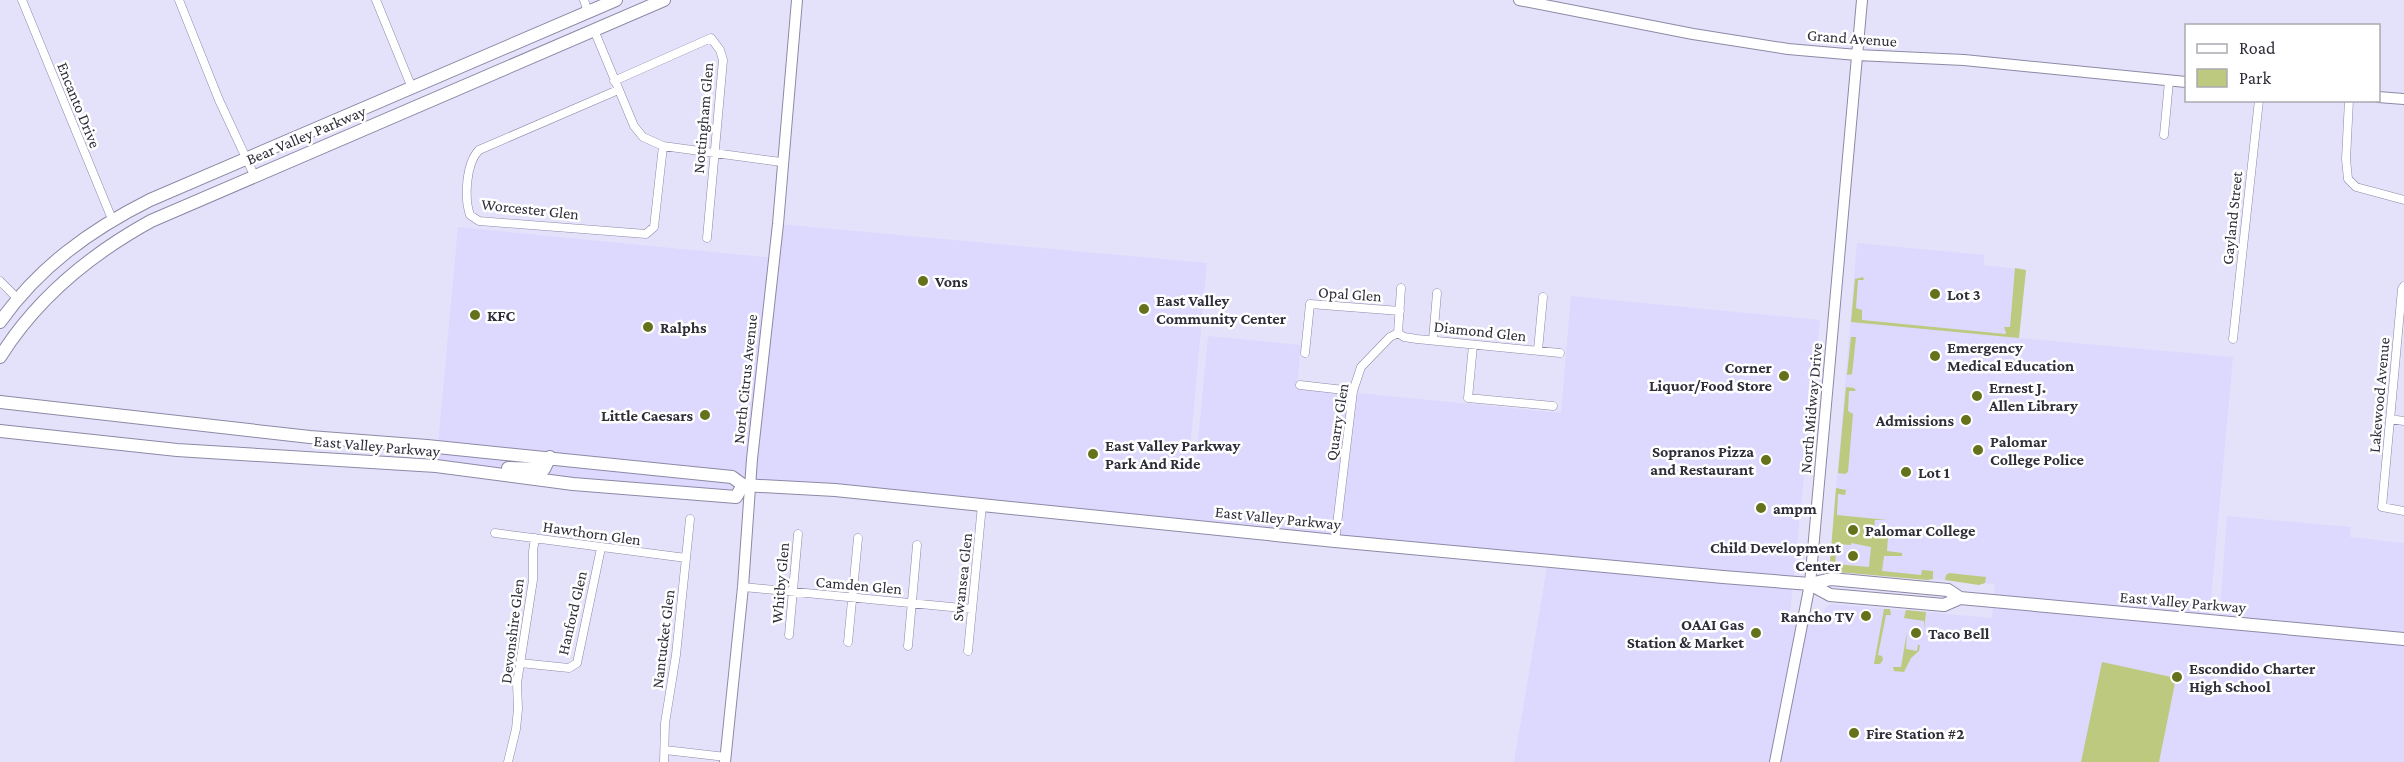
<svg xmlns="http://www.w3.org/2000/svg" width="2404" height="762" font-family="'Crimson Pro',serif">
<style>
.built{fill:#dcd8fe}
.green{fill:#bcc97f;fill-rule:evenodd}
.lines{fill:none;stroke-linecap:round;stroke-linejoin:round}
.street-casing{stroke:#8c89a5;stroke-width:9}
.secondary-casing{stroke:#8c89a5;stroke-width:12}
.primary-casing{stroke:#8c89a5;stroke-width:14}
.street{stroke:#fff;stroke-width:8}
.secondary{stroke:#fff;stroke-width:10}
.primary{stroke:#fff;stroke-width:12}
.poi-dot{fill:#66711c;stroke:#fff;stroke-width:2}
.labels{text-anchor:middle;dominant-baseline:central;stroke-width:5;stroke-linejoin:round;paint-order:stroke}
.street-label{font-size:16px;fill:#2e2d39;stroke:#fff}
.poi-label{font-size:16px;font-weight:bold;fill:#2e2d39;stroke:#fff;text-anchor:start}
</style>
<rect width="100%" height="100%" fill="#e4e2fb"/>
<!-- built -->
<path class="built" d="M778,224l429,39 -18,198 7,1 12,-126 93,9 -4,42 264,26 10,-117 249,24 -31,303 33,2 3,-17 6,-4 161,14 3,-34 -157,-12 -8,-10 27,-319 127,12v10l42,5 -7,68 214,19 -24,264 10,1 8,-106 124,11 -1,10 54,6v219h-890l34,-201 -797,-77 -15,13 -300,-31 22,-239 316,31z"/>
<!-- green -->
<path class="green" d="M2015,268l11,2 -7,68 -168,-16 4,-43 8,-2 1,3h-6l-2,28 6,2v10l143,14 1,-1 -2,-6h6z
M1851,337h5l-4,37 -5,1z
M1846,387l8,1 2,3h-7l-1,20 5,3 -5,58 -3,2 -7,-1z
M1836,488l10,2 -1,5 -7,-1 -1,21 50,5h-12l-2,16h15l-1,15 15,2v3h-18l-2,15 39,4 1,-5 11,1v8l-6,1 -89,-8 -8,-10zM1851,543l20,4 -2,20 -34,-3 2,-20 14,1z
M1949,573l37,4 -1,6 -6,2 -34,-5 1,-5z
M1884,609h6l1,6h-5l-8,40 4,1 1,4 -3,4h-6z
M1906,610l20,2 -2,17v-8l-20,-3z
M1907,632l-1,17 11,2 1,-6h2l-1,6 -8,7 -7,14 -10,-1 -1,-4h8z
M2102,662l74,16 -17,84h-78z"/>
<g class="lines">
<defs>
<path id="street" d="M22,0l90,219
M179,0l40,100 35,75
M376,0l36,88
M584,0l4,12
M594,30l40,96 9,11 20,9 118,16
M614,81l97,-43 9,12 3,10 -16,178
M618,90l-139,60c-13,13 -15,48 -9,65l9,6 167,13 8,-7 9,-81
M2349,100l-3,59 2,20 8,8 48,13
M2164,135l5,-54
M0,281l17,17
M2404,286l-2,3 -20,218 22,4
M1398,333l6,4 13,2 143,14
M1398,333l3,-45
M2233,339l26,-239
M1433,340l4,-47
M1473,345l-5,53 85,8
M1538,350l5,-53
M1305,353l5,-49 90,7
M1300,385l53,6
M2390,419l14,2
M495,533l191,25
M1335,541l18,-150 8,-24 29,-30 8,-4
M743,587l229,22
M789,635l9,-101
M848,642l10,-104
M908,646l9,-101
M968,651l14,-146
M520,663l49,5 8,-5 24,-115
M665,750l61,7
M508,762l8,-33 2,-20 -1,-26 16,-103v-29l2,-13
M664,762l1,-39 11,-68 14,-136"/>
<path id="secondary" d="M1519,0l174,34 95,15 69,6 107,5 222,22
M2378,97l26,2
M725,762l18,-175 9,-128 26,-235 19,-224
M1775,762l35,-178 52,-584"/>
<path id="primary" d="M0,322c39,-55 90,-92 150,-122l466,-200
M0,357c37,-59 91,-103 151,-136l513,-221
M0,402l310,35 117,9 305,31 11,8 92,5 500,51 388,36 87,7 21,-5 117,11 12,8 444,41
M0,431l177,19 259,16 137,18 163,13 7,-12
M508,468l36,1 6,-12
M1810,584l20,11 114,10 16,-7"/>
</defs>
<!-- street casing -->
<use href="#street" class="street-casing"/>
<!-- secondary casing -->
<use href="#secondary" class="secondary-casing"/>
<!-- primary casing -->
<use href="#primary" class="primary-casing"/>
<!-- street -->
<use href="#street" class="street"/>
<!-- secondary -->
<use href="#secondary" class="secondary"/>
<!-- primary -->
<use href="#primary" class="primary"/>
</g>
<!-- markers -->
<g class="poi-dot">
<circle cx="923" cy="281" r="6"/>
<circle cx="1935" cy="294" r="6"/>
<circle cx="1144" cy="309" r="6"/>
<circle cx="475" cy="315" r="6"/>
<circle cx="648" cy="327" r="6"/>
<circle cx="1935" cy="356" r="6"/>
<circle cx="1784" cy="376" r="6"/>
<circle cx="1977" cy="396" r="6"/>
<circle cx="705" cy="415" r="6"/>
<circle cx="1966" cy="420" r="6"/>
<circle cx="1978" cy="450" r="6"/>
<circle cx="1093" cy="454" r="6"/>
<circle cx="1766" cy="460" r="6"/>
<circle cx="1906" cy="472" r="6"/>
<circle cx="1761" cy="508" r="6"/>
<circle cx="1853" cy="530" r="6"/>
<circle cx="1853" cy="556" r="6"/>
<circle cx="1866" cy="616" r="6"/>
<circle cx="1756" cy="633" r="6"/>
<circle cx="1916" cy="633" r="6"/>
<circle cx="2177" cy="677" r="6"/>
<circle cx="1854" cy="733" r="6"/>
</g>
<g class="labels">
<!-- street labels -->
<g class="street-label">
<text transform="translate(1852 38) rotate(4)">Grand Avenue</text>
<text transform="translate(79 105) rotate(68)">Encanto Drive</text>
<text transform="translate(703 118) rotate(-85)">Nottingham Glen</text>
<text transform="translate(306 135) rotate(-23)">Bear Valley Parkway</text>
<text transform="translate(530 209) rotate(6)">Worcester Glen</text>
<text transform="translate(2232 218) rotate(-84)">Gayland Street</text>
<text transform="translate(1350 294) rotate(4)">Opal Glen</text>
<text transform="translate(1480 331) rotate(6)">Diamond Glen</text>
<text transform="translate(745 379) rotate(-84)">North Citrus Avenue</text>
<text transform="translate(2379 395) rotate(-85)">Lakewood Avenue</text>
<text transform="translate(1811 408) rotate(-85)">North Midway Drive</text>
<text transform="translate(1337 422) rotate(-81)">Quarry Glen</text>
<text transform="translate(377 446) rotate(5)">East Valley Parkway</text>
<text transform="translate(1278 518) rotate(6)">East Valley Parkway</text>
<text transform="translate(592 533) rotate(8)">Hawthorn Glen</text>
<text transform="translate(962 577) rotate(-84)">Swansea Glen</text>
<text transform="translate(780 583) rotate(-85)">Whitby Glen</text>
<text transform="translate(859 585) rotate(5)">Camden Glen</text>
<text transform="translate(2183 602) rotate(5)">East Valley Parkway</text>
<text transform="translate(572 613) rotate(-77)">Hanford Glen</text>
<text transform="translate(512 631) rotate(-83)">Devonshire Glen</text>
<text transform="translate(663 639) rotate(-83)">Nantucket Glen</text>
</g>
<!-- poi labels -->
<g class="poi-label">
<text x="935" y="281">Vons</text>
<text x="1947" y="294">Lot 3</text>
<text x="1156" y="300">East Valley<tspan x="1156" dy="18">Community Center</tspan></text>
<text x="487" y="315">KFC</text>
<text x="660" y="327">Ralphs</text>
<text x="1947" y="347">Emergency<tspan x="1947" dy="18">Medical Education</tspan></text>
<text x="1772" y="367" text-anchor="end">Corner<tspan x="1772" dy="18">Liquor/Food Store</tspan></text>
<text x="1989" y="387">Ernest J.<tspan x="1989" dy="18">Allen Library</tspan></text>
<text x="693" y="415" text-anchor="end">Little Caesars</text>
<text x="1954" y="420" text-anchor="end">Admissions</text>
<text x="1990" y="441">Palomar<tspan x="1990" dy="18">College Police</tspan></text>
<text x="1105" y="445">East Valley Parkway<tspan x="1105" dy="18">Park And Ride</tspan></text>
<text x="1754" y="451" text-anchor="end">Sopranos Pizza<tspan x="1754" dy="18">and Restaurant</tspan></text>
<text x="1918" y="472">Lot 1</text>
<text x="1773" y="508">ampm</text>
<text x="1865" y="530">Palomar College</text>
<text x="1841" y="547" text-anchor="end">Child Development<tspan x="1841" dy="18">Center</tspan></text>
<text x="1854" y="616" text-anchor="end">Rancho TV</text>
<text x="1744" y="624" text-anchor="end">OAAI Gas<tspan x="1744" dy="18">Station &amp; Market</tspan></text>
<text x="1928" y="633">Taco Bell</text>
<text x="2189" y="668">Escondido Charter<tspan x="2189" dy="18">High School</tspan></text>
<text x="1866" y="733">Fire Station #2</text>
</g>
</g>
<!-- legend -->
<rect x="2185" y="24" width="195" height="78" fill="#ffffff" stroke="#ababb0" stroke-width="1.5"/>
<rect x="2197" y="44" width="30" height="9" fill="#ffffff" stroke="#ababb0" stroke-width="1.5"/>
<text x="2239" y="54" font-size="18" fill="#2e2d39">Road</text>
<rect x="2197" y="69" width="30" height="18" fill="#bcc97f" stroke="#ababb0" stroke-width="1.5"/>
<text x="2239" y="84" font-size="18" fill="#2e2d39">Park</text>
</svg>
